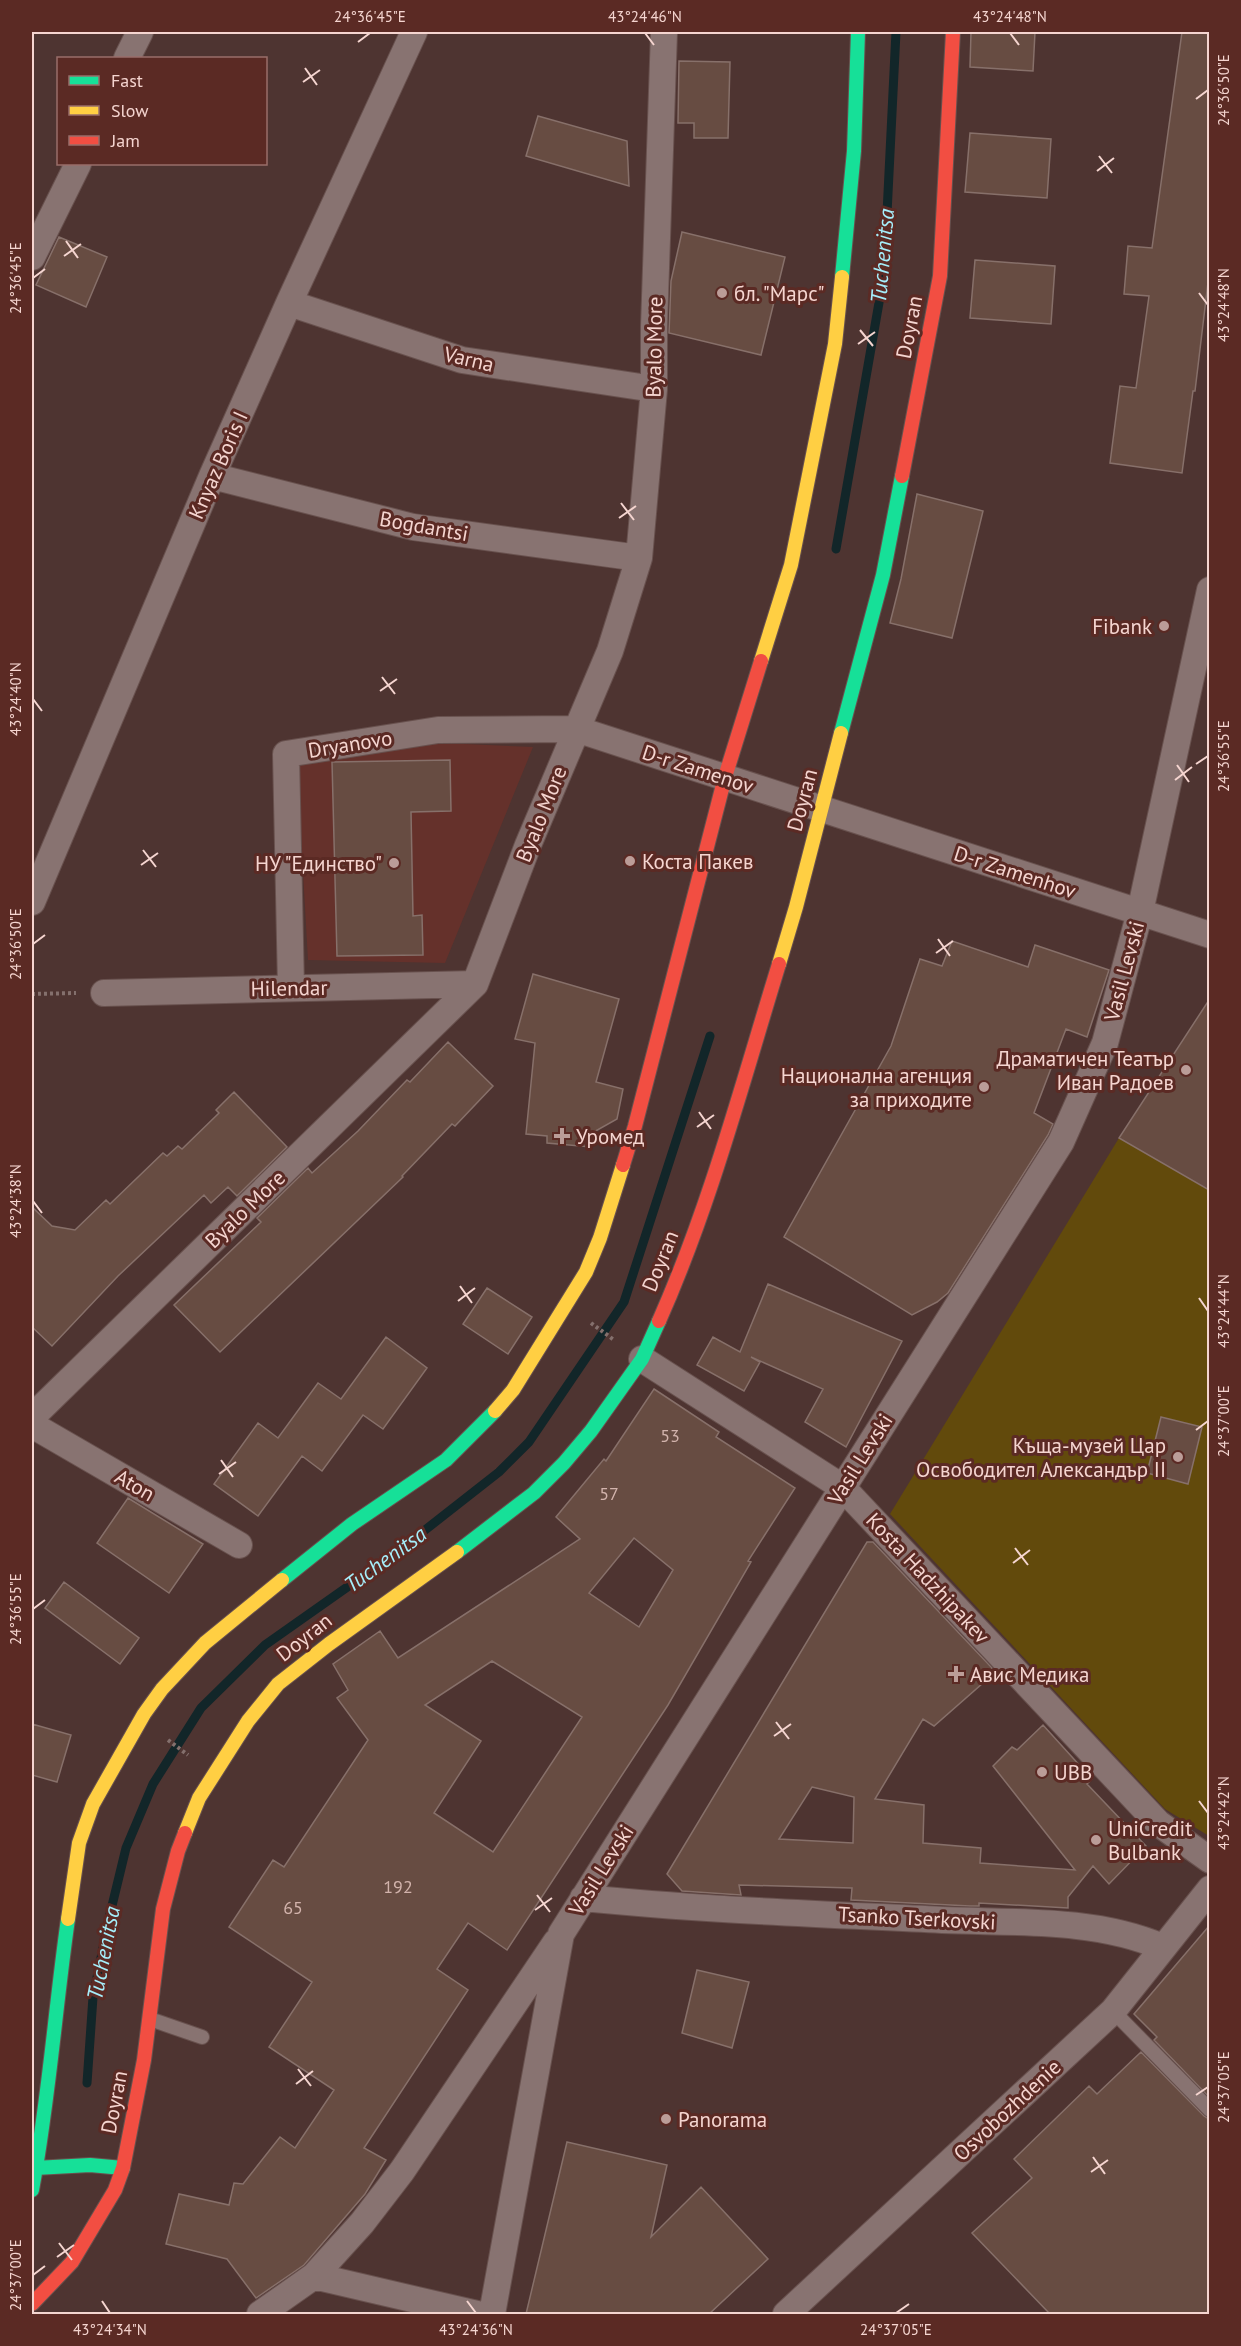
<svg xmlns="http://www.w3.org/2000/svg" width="1241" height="2346" font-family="'PT Sans',sans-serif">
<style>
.built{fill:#65312b}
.green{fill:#624a0c}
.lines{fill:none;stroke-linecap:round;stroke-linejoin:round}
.stream{stroke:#122629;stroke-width:9}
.building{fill:#674c42;stroke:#87706a;stroke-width:1.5;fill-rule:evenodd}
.lane-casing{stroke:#68514e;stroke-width:16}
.street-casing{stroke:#68514e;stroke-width:28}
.fast-casing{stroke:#68514e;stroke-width:16}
.slow-casing{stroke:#68514e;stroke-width:16}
.jam-casing{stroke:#68514e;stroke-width:16}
.path{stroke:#84706d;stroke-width:4;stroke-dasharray:3 3;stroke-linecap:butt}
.lane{stroke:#887371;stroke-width:14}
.street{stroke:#887371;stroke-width:26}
.fast{stroke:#16e098;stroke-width:14}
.slow{stroke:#ffcf43;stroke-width:14}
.jam{stroke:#f24e42;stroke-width:14}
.ticks{fill:none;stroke:#f5d5d0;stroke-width:2}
.poi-dot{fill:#bb9d98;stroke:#5b2a24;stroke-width:2}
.labels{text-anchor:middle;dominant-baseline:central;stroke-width:6;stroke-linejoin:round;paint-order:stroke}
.number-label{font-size:18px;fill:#d2b3ac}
.poi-label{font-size:21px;fill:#f5d5d0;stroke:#5b2a24;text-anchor:start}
.street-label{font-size:21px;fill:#f5d5d0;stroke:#5b2a24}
.water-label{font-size:22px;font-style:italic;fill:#a5eefa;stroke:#5b2a24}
.neatline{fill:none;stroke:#f5d5d0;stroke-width:2}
.ticks-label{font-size:15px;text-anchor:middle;fill:#f5d5d0}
</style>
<rect width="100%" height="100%" fill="#4e3431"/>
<!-- built -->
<path class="built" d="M419,742l114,5 -88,216 -137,-3 -11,-194z"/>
<!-- green -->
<path class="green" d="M1119,1138l90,52v646l-44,-27 -275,-295z"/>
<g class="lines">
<!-- stream -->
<path class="stream" d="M836,549l48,-275 12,-242
M87,2083l6,-86 17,-83 16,-66 27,-64 48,-76 64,-63 132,-93 102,-80 30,-30 95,-140 86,-266"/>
</g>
<!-- building -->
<path class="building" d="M971,32h64l-2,39 -63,-4z
M1182,32h27v242l-14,117h-2l-11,82 -72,-10 10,-77 16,2 13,-92 -25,-2 4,-48 24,2z
M679,61l51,1 -2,76h-34v-15h-16z
M538,116l89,25 2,45 -103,-30z
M970,133l81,6 -4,59 -82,-6z
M682,232l103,25 -24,98 -92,-22 2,-52z
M59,237l48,20 -21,50 -50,-22z
M975,260l80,6 -4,58 -81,-6z
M917,494l66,17 -31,127 -62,-15 11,-44z
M450,760l1,51 -40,1 2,104 9,-1 1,40 -86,1 -5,-194z
M952,941l76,26 7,-22 74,25 -22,67 -21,-8 -32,84 19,11 -5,11 -100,158 -11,9 -25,13 -128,-78 107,-191 29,-87 22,7z
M533,974l86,25 -23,83 27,7 -6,30 -25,14 -1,14 -44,-4v-7l-21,-2 9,-91 -20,-4z
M1209,1000v190l-90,-52z
M448,1042l45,44 -38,40 -3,-2 -50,52 1,1 -183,175 -46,-47 87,-83 -4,-4 51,-50 4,5 46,-42 49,-51 3,2z
M234,1092l53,55 -50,49 -9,-9 -17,16 -7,-8 -86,81 -66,70 -20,-19v-120l20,19 23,4 31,-30 4,4 53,-51 4,3 11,-10 4,3 37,-36 -3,-3z
M768,1284l134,57 -56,106 -41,-25 18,-33 -72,-32 9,5 -16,29 -47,-26 16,-28 27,15z
M487,1288l45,29 -24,37 -45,-30z
M386,1337l41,31 -44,61 -20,-14 -41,56 -20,-15 -44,60 -44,-32 44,-61 20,15 40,-55 23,16z
M654,1389l65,43 -3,5 79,51 -47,73 3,1 -83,143 -161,245 -39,-27 -31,46 31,21 -104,158 22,12 -21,34 -61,71 -48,33 -29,-39 -61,-15 13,-50 50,11 5,-22 9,1 37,-47 15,11 39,-58 -65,-43 43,-65 -83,-55 44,-67 11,7 84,-127 -31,-42 11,-8 -15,-26 47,-33 18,27 182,-119 -24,-22 48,-58 2,2zM634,1538l39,32 -34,57 -50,-34zM492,1661l90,56 -89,135 -59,-39 47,-72 -56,-36z
M1161,1417l41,10 -14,57 -41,-11z
M128,1498l75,46 -34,49 -72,-50z
M867,1542h6l119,126 -9,15 -49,43 -11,-7 -48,80 49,6 -1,38 58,5 -1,15 95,7 -82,-104 19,-19 5,3 26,-25 49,54 -5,5 59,62 -37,38 -16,-18 -25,31v11l-89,-5v3h-9l-119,-6 1,-12 -113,-3 2,10 -59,-4 -15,-17zM812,1787l42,10 -1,46 -74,-4z
M64,1582l75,56 -19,26 -75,-56z
M32,1724l39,11 -14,47 -25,-7z
M1209,1926v171l-55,-57 3,-3 -23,-23z
M697,1970l52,12 -17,66 -50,-15z
M1141,2052l63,64 5,3v195h-159l-78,-81 60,-55 -18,-19 75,-73 8,8z
M567,2142l100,23 -16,72 50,-50 67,72 -59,55h-183z"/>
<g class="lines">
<defs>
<path id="lane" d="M1113,2011l97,99
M150,2019l52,18"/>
<path id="street" d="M127,58l13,-26
M32,257l46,-93
M289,303l173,57 192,29
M212,476l201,51 226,31
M32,902l180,-426 77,-173 125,-271
M291,987l-5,-233 152,-24 138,-1 634,206
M104,993l371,-9
M642,1359l200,128 316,336 52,37
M32,1417l443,-433 53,-139 82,-194 29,-93 15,-169v-62l10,-295
M32,1425l207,120
M583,1898c120,12 239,16 359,22 72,3 153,-2 220,27
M314,2276l163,38
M260,2314l54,-38 48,-53 40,-52 154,-229
M492,2314l69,-380 500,-792 44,-99 35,-131 70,-322
M786,2314l327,-303 97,-122"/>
<path id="fast" d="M842,277l12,-126 4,-119
M841,733l42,-158 19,-99
M457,1552l77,-59 30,-30 27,-32 51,-72 17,-38
M282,1580l70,-56 94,-64 49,-49
M35,2168l55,-3 33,3
M32,2190c17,-90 23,-181 36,-271"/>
<path id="slow" d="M761,661l30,-96 44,-221 7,-67
M779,964l17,-57 45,-174
M495,1411l18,-21 73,-118 14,-34 23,-73
M185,1833l14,-35 49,-77 30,-37 51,-40 128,-92
M68,1919l11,-76 14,-39 51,-90 18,-25 43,-46 77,-63"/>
<path id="jam" d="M902,476l38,-200 13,-244
M623,1165l12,-39 90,-349 36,-116
M659,1321c51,-115 83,-237 120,-357
M32,2304l40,-42 43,-72 8,-22 21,-108 19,-151 15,-58 7,-18"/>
</defs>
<!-- lane casing -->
<use href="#lane" class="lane-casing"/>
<!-- street casing -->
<use href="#street" class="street-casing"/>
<!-- fast casing -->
<use href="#fast" class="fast-casing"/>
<!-- slow casing -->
<use href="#slow" class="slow-casing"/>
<!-- jam casing -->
<use href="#jam" class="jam-casing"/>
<!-- path -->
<path class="path" d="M32,994l44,-1
M591,1323l23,17
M168,1740l20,15"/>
<!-- lane -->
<use href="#lane" class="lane"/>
<!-- street -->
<use href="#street" class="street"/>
<!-- fast -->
<use href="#fast" class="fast"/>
<!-- slow -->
<use href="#slow" class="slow"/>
<!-- jam -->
<use href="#jam" class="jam"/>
</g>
<!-- ticks -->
<path class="ticks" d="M645,33l9,12M1010,33l9,12M358,42l12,-9M305,68l12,17M303,82l17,-12M1196,99l12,-9M1099,156l13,17M1097,171l17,-13M66,241l12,17M64,256l17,-12M33,278l12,-9M1199,293l9,12M860,330l13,16M858,344l17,-12M621,503l13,17M619,518l17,-12M382,677l13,17M380,691l17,-12M33,699l9,12M1196,764l12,-8M1177,765l12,17M1175,780l17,-13M143,850l13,17M141,865l17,-12M938,939l12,17M33,944l12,-9M936,953l17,-12M699,1112l12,17M697,1127l17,-12M33,1201l9,12M460,1286l12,17M1199,1298l9,13M458,1301l17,-13M1196,1430l12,-9M221,1460l12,17M219,1474l17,-12M1015,1548l13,17M1013,1563l17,-13M33,1609l12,-9M776,1722l13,17M774,1736l17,-12M1199,1801l9,12M537,1895l13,17M535,1910l17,-12M298,2069l13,17M296,2084l17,-13M1196,2095l12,-8M1093,2157l12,17M1091,2172l17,-12M59,2243l13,17M57,2257l17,-12M33,2275l12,-9M102,2301l8,12M467,2301l9,12M896,2313l13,-9"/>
<!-- markers -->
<g class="poi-dot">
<circle cx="722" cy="293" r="6"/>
<circle cx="1164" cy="626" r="6"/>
<circle cx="630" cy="861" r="6"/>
<circle cx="394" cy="863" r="6"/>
<circle cx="1186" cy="1070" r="6"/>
<circle cx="984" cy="1087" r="6"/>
<path d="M559 1127h6v6h6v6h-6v6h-6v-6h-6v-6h6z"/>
<circle cx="1178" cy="1457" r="6"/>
<path d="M953 1665h6v6h6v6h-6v6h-6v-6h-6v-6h6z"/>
<circle cx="1042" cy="1772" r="6"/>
<circle cx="1096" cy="1840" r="6"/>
<circle cx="666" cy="2119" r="6"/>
</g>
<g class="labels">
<!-- number labels -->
<g class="number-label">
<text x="670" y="1435">53</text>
<text x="609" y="1493">57</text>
<text x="398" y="1886">192</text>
<text x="293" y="1907">65</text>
</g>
<!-- poi labels -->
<g class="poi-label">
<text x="734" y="293">бл. "Марс"</text>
<text x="1152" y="626" text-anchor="end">Fibank</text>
<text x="642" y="861">Коста Пакев</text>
<text x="382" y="863" text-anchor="end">НУ "Единство"</text>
<text x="1174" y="1058" text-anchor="end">Драматичен Театър<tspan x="1174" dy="24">Иван Радоев</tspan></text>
<text x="972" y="1075" text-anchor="end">Национална агенция<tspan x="972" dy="24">за приходите</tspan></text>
<text x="576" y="1136">Уромед</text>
<text x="1166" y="1445" text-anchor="end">Къща-музей Цар<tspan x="1166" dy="24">Освободител Александър II</tspan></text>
<text x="970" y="1674">Авис Медика</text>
<text x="1054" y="1772">UBB</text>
<text x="1108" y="1828">UniCredit<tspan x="1108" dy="24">Bulbank</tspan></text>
<text x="678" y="2119">Panorama</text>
</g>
<!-- street labels -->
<g class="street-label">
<text transform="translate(909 327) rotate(-79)">Doyran</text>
<text transform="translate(654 347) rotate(-89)">Byalo More</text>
<text transform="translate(469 359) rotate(13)">Varna</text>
<text transform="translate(218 465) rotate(-66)">Knyaz Boris I</text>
<text transform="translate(424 526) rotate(10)">Bogdantsi</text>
<text transform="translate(350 744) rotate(-9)">Dryanovo</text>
<text transform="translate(698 769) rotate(18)">D-r Zamenov</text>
<text transform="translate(802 800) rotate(-75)">Doyran</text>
<text transform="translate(541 814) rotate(-68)">Byalo More</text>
<text transform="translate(1015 872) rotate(18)">D-r Zamenhov</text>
<text transform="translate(1124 971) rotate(-75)">Vasil Levski</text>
<text transform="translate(289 988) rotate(-1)">Hilendar</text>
<text transform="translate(245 1209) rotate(-44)">Byalo More</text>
<text transform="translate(660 1261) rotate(-68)">Doyran</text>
<text transform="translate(860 1459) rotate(-58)">Vasil Levski</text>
<text transform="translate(135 1485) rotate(30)">Aton</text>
<text transform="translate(928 1578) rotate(47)">Kosta Hadzhipakev</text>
<text transform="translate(304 1637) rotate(-38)">Doyran</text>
<text transform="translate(601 1870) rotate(-58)">Vasil Levski</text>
<text transform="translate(917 1918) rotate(3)">Tsanko Tserkovski</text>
<text transform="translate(114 2102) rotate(-79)">Doyran</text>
<text transform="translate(1007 2110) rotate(-43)">Osvobozhdenie</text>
</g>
<!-- water labels -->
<g class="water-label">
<text transform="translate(882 256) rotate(-85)">Tuchenitsa</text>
<text transform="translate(385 1559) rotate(-36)">Tuchenitsa</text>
<text transform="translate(103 1953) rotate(-79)">Tuchenitsa</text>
</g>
</g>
<!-- border -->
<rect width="1241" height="2346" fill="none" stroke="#5b2a24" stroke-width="66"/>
<!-- legend -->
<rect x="57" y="57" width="210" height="108" fill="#5b2a24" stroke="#996e69" stroke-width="1.5"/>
<rect x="69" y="76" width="30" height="9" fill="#16e098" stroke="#996e69" stroke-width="1.5"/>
<text x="111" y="87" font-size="18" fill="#f5d5d0">Fast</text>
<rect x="69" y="106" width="30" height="9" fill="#ffcf43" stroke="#996e69" stroke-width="1.5"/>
<text x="111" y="117" font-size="18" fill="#f5d5d0">Slow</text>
<rect x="69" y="136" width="30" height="9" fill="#f24e42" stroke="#996e69" stroke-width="1.5"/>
<text x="111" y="147" font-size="18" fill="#f5d5d0">Jam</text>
<rect x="33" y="33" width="1175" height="2280" class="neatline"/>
<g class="ticks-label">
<text x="370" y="22">24°36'45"E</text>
<text x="645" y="22">43°24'46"N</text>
<text x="1010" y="22">43°24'48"N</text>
<text transform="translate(1224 90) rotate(-90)" y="5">24°36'50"E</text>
<text transform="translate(16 278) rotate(-90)" y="5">24°36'45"E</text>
<text transform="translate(1224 305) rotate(-90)" y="5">43°24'48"N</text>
<text transform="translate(16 699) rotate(-90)" y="5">43°24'40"N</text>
<text transform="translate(1224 756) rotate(-90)" y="5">24°36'55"E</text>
<text transform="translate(16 944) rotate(-90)" y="5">24°36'50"E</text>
<text transform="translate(16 1201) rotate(-90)" y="5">43°24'38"N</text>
<text transform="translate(1224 1311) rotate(-90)" y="5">43°24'44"N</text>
<text transform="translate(1224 1421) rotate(-90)" y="5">24°37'00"E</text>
<text transform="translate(16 1609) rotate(-90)" y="5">24°36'55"E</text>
<text transform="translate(1224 1813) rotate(-90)" y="5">43°24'42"N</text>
<text transform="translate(1224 2087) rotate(-90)" y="5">24°37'05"E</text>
<text transform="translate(16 2275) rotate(-90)" y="5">24°37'00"E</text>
<text x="110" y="2335">43°24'34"N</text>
<text x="476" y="2335">43°24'36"N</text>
<text x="896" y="2335">24°37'05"E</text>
</g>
</svg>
